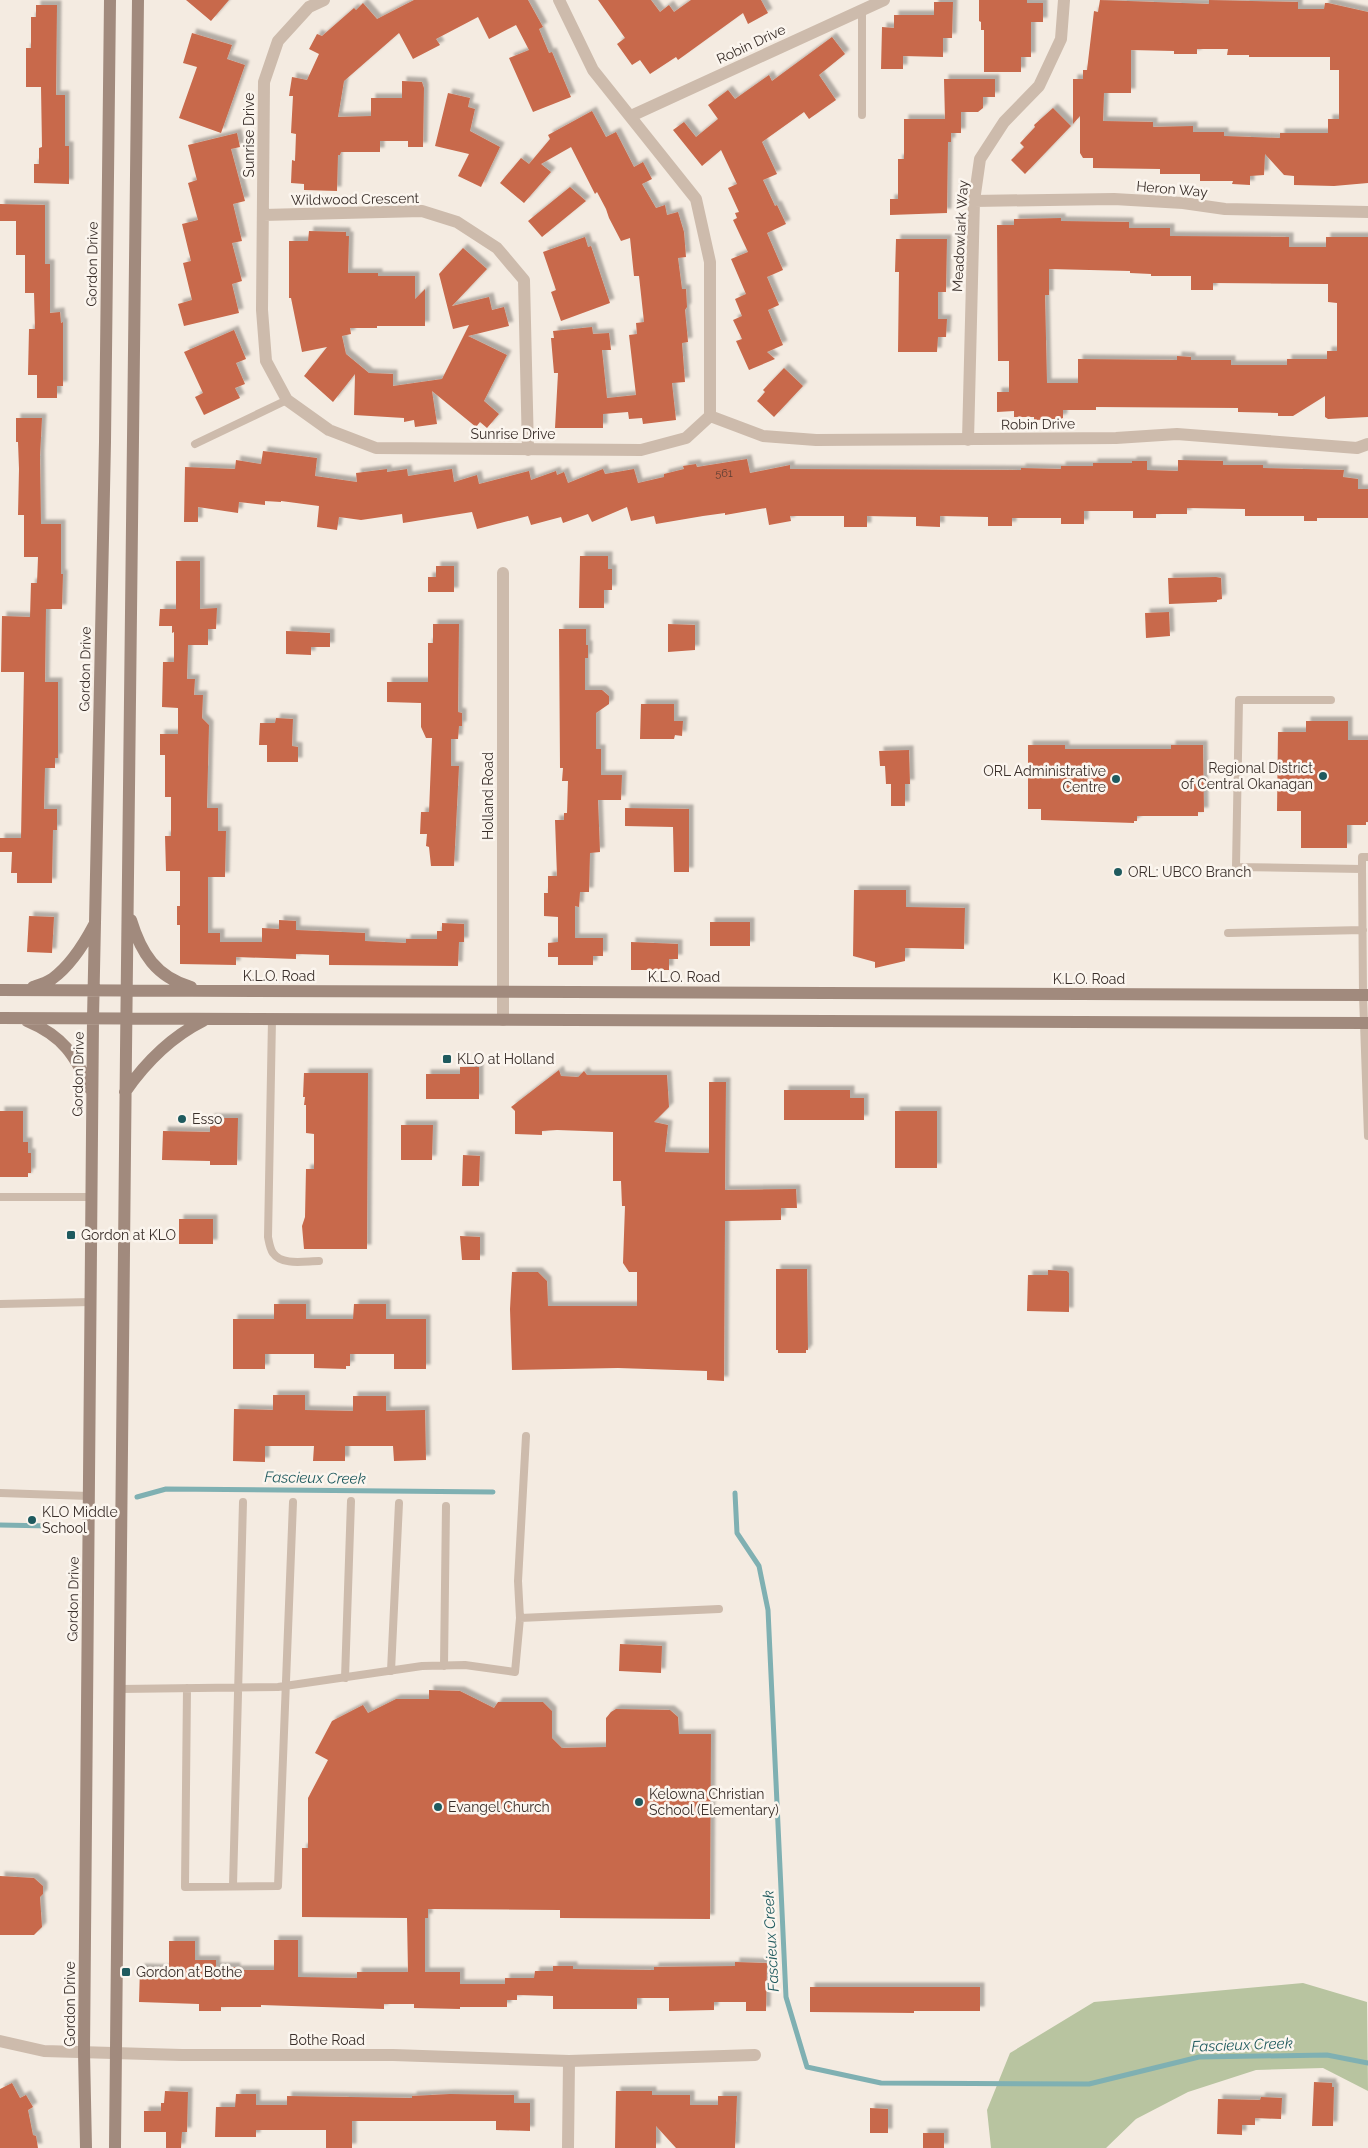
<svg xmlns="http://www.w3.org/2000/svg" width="1368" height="2148" font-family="Raleway,sans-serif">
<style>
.green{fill:#b8c4a0}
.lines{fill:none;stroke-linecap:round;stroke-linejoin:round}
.stream{stroke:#7fb0b2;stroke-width:5}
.building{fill:#c8694b;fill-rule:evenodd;filter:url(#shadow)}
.service{stroke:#cdbbac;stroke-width:8}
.minor{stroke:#cdbbac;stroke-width:12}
.tertiary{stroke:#cdbbac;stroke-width:12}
.secondary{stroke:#a18a7d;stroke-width:12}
.poi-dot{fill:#1f5a5e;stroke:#fbf5ee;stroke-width:2}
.labels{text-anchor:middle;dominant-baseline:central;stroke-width:5;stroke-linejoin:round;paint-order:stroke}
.number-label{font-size:11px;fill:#5e3e33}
.street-label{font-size:14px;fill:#3b302b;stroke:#fbf5ee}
.poi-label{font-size:14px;fill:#3b302b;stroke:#fbf5ee;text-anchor:start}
.water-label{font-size:15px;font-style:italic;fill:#1f5a5e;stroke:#fbf5ee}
</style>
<defs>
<filter id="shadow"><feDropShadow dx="4.5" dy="-4.5" stdDeviation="1" flood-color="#0004"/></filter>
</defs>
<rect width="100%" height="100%" fill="#f4ebe1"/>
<!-- green -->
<path class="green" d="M1303,1983l64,19 1,89 -45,-23 -67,2 -68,22 -52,27 -30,29h-115l-4,-38 23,-57 84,-51z"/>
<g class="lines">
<!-- stream -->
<path class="stream" d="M735,1493l2,40 22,33 9,44 18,387 21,70 74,16 208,1 110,-27 128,-2 41,8
M137,1497l29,-8 327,3
M0,1525l51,1"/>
</g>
<!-- building -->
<path class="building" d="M186,0h43l-18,21z
M414,0h114l15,27 -4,2 10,24 3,-1 19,45 -38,15 -24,-54 20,-8 -13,-25 -27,14 -11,-22 -42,22 4,6 -27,14 -14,-26 -55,48 -6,36 33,-1v-18h31v-17l20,1 2,6 -1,59h-15v-6h-28v11h-39l-1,3h-2l-1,36 -33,-1v-6l-13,-1 1,-23 3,1 1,-27 -5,-1 2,-37h-4l3,-19 15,3 12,-26 -10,-5 8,-15 5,2 32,-28 2,2 7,-7 14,16z
M598,0h53l9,12 9,-7 5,7 17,-12h70l7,13 -20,11 -5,-11 -65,47 -2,-3 -26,17 -10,-14 -8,5 -15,-21 8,-6z
M979,0h48v3h16v19h-12v35h-10v15h-37v-42h-3v-8l-2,-1z
M1100,0l109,4v-4l89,2v7h26l1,-6h3l40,9v171l-34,3 -40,-1v-9l-10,-1 -19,-21 -1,21 -14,1v9l-18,-1 1,-3h-33v-7h-40v-5l-67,-1v-10h-10l-3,-5v-37l-7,8v-45h10v-9h4l7,-59 4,1zM1197,49h31l-1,6h22v2h81v13h9v49h-11v14h-48v5l-56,-2v-4h-31v-6l-40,1v-5l-50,-1 1,-28h27v-43l43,1v3h23z
M934,2h19l-1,36h-9v19l-40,-1v13h-22l1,-42 12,1v-13h40z
M36,5h21l-1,90h9v51h4v38l-35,-1v-19h5v-16l3,-1 -1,-60h-15v-39h5v-31h5z
M192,33l40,12 -5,14 18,6 -24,68 -42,-15 18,-51 -14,-4z
M832,37l13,17 -26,21 17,25 -27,19 -5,-7 -42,30 15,32 -14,6 12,26 2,-1 9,19 -19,9 16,37 -16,7 12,28 -11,5 15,35 -16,7 8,7 -26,11 -13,-29 6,-2 -9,-19 9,-4 -7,-17 11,-5 -15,-35 17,-7 -15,-32 4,-2 -2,-5 4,-1 -11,-24 9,-4 -16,-34 -19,16 -29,-36 11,-8 12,15 22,-18 -10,-14 20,-15 7,9 34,-24 3,6z
M944,79h51v18h-12v11l-5,4h-17v21h-10v9h-3l-1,71 -57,2v-16h8v-40h6v-40h41z
M448,93l22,5 -2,9 7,2 -5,22 30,16 -19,40 -23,-11 11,-22 -34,-8z
M1053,108l18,18 -46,48 -14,-14 13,-13 -4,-4 15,-16 -1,-2z
M592,111l14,26 10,-5 18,35 9,-5 9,17 -10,5 14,24 9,-3 2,10 11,-3 6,20 2,25 -8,1 4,31h4l1,18 -2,3 3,32 -6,1 3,39 -13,1 4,37 -33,4 -1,-6 -13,1 -1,-7 -25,2v14h-48l3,-55h-4l-3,-35h3l-1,-7 39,-4 1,7 16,-1 2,17h-9l5,48 29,-3 -7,-60 8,-1 -1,-11 8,-1 -5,-46h-5l-4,-38 -9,3 -12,-23 -3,-9 -9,-17 -2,2 -24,-47 -30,17 10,8 -27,31 -24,-20 21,-25 8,6 21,-25 -2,-4z
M237,133l3,14 -9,2 14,52 -12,3 9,37 -10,2 10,38 -10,3 7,29 -55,13 -6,-22 14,-4 -9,-37 8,-2 -9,-37 16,-4 -10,-37 9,-3 -9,-35z
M570,187l16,14 -44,36 -14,-16z
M0,204l45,1v59h5v49l10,-1 1,11 2,-1v64h-6v12h-20v-23h-9l1,-46h6l-1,-36h-9v-38h-9v-34h-16z
M1061,218v3l68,1v6h41v8l119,1v10h37v-10h42v180l-40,2 -3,-2v-21l-32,20h-15v-3l-40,-1v-4l-142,-1v3h-33v8l-3,1 -26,1v-3h-20v-6l-17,1v-20h12v-31h-11l-1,-136h17v-6zM1049,269l81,2v2l21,1v2h40v14h22v-7l115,1v18l9,1v48h-10v8h-40v6h-56v-5h-40v-3l-14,-1v4l-99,-1v24h-31l-2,-88h4z
M309,231l37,1v4h3l-1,37h30v3h37v23l10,-10v37h-48v2h-27l1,6 -9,2 4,18 23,19 24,1v12l49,-7 27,-54 -16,4 -14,-55 24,-26 24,21 -35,37 37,-9 3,13 12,-3 5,19 -41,10 39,19 -23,46 15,13 -12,14 -7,-6 -4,5 -44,-36 5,33 -22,3 -1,-7 -10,2v-4l-50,-3 1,-41 -22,28 -29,-26 23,-29 -25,5 -11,-54h-2v-57h19z
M585,237l3,10 3,-1 19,57 -49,18 -10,-29 5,-2 -13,-38z
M896,239h51l-1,53h-8v27h9l-1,18h-8l-1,15h-39l1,-80h-4z
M234,330l12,29 -10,4 9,21 -10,4 5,10 -36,17 -9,-18 8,-4 -19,-41z
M784,368l19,18 -29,31 -17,-16 8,-9 -2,-2z
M16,418h26l-2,38 1,68h20v50h2l-1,35h-16l-1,73h13v76h-3v10h-10l-1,41h13v21h-4l-1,53h-35v-10h-6l1,-21h-12v-14h21l3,-166h-23l1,-56 28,1 1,-34h6l1,-26h-14v-42h-6l1,-46 -1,-27h-2z
M263,451l54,7 -2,18 42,6 -1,-9 31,-4v3l20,-3 1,7 44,-7 2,13 23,-7 2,9 50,-13 2,9 25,-9 1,4 7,-3 4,11 35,-14 2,5 29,-5 4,14 26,-6v-3l20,-5 -1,-3 13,-2 1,3 50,-8 3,14 40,-8v4l231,1v-2l40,1v-3h32v-3h39v-2h15v9l31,1v-11l45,1v4h40v3l81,2 -1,7 15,2v10h10v29h-51v3h-13v-5h-59v-7l-58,-1v6h-31v4h-23v-7h-49v13h-23v-6h-49v8h-24v-9l-48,-1v11l-24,-1v-9l-49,-1v11h-23v-11h-54l1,5 -22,4 -3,-17 -41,7v-2l-22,3 -47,8 -2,-8 -23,5 -4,-14 -35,15 -4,-8 -25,9 -2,-6 -30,8 -3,-9 -51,13 -5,-17 -69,11 -1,-9 -41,6 -22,-3 -2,13 -20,-3 2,-21 -38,-5v1l-16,-1v4l-26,-3 -1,11 -40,-6v15h-14l1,-55 50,2 1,-9 25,4z
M580,556h28v13h4v21h-8v18h-25z
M176,561h24v48l17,-1 -1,21h-8v16h-20l-1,34h8l-1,16h9l-1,23 7,7 -2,83h11v23h8l-1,46h-17v56h12v9h42v-14l17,1v-9l17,1v9l69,3v8l41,2v-4h31v-8h5v-8l22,1v18h-5l-1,24 -129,-1v-10l-33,-1v5l-60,-2v8l-56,-1v-39h-3v-19h3v-35h-14l-1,-35h6v-39h-6v-42h-5v-21h18v-26l-16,-1 1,-45h11v-30l-2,1v-7h-13l1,-17h16z
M436,566h18v26h-26v-15h8z
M1216,577l5,1 1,21 -5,1v2l-48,2 -1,-26z
M1169,612l1,24 -24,2 -1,-25z
M433,624h26l-1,88 4,1v13h-3l-1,13h-7v27h8l-5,100h-23l-2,-19 -3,-1 1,-12h-7l1,-22h8l3,-74h-6l-5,-11v-24l-34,-1v-20h41v-39h5z
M668,624l27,1v25l-27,2z
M559,629h27v16h2v13h-3v32h17l7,6v8l-13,9v36h5v26h21l-1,25h-23l2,52 -10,1 -1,39h-9l-1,15 -4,-1v32h28v18h-10v9h-35v-8h-10v-14l10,-1v-25l-14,-1v-23h4v-17h9l-2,-56h9v-7h3l1,-32h-6l1,-13h-3z
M286,631l44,2v14h-19v8l-25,-1z
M641,704h33v17h9l-1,15 -7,-1 -1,4h-34z
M276,718l17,1 -1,27 6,1v15h-31v-17h-8l1,-22h15z
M1306,721h42v19h20v82h-2v3h-19v23h-46v-37h-24l1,-79h28z
M1028,745h37v4h106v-4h32l1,67h-6v4h-61v5h-3v2l-93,-3v-11h-13z
M909,750l1,34h-5v22h-14v-22h-5l-1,-18h-5l-1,-15z
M625,808l64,1v63h-15l-1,-45 -48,-1z
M854,890h52v17l59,1 -1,41 -59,-1v13l-30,7v-6l-22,-6z
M29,916l25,1 -2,36 -25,-1z
M710,922h40v24h-40z
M631,942l47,2v15h-9v11h-38z
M460,1067h19v32h-53v-25h34z
M559,1070l2,6 17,1 6,-6 3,4h80l2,32 -15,15 14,3 -3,27 44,1v-71h17l-1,108 71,-1 1,19h-16v12l-56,1 -1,160 -17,-1v-9l-89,-3 -106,2 -2,-61 2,-37h26l9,9 1,25h89v-34h-8l-6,-9 2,-57h-3l-1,-25h-8v-49l-56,-2 -15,1v4l-27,-1v-23l-4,-4z
M304,1073h64l-1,176h-63l-2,-23 3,-9 1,-48h8v-35l-8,-1v-28h-2l1,-8h-2z
M784,1090h66v8h14v22h-80z
M0,1111h23v31h5v11h3v20h-3v4h-28z
M895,1111h42v57h-42z
M210,1118h28l-1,47h-27v-4l-48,-1 1,-29 47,1z
M401,1125h32l-1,35h-31z
M463,1155l17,1 -1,30h-17z
M179,1219h34v25h-34z
M460,1236l20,1v23h-18z
M776,1269h31l1,81h-2v3h-28v-3h-2z
M1048,1270l19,1 2,2v39l-42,-1 1,-36h20z
M274,1304h32v15h47l1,-15h32v15h40v50h-32v-15h-44v12h-4v3l-32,-1v-14h-49v15h-32v-50h41z
M273,1395h32v15l48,1v-15h33v15l39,-1 1,50 -32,1 -1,-15h-48v15h-32l1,-15h-49v16l-32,-1 1,-52 39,1z
M620,1644l42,2 -1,27 -42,-2z
M429,1690l31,1 34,17 4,-6h45l9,9v27l10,10 44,-1v-29l5,-6 5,-3 54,1 8,7 1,17h32l-1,185 -150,-1v-8l-132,-1v9h-3v54h35v12h45v-6h29l1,-7h18v-5h20v3l81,1v-3l81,-1v-4l32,1 -1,48h-20v-9h-32v8l-45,1v-13h-32v11h-84v-13l-36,-1v5h-10v7h-47v2l-46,-1v-4h-30v5l-123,-4v2h-40v4h-22v-7l-60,-2 1,-34 29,1v-28h26v19h21v7h20v3h38v-30h24v37l59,1v-6h51l-1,-54 -105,-1v-69h6v-50l20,-38 -13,-7 17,-32 31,-16 5,8 28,-14h33z
M0,1876l34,2 9,8v8l-3,3 2,30 -8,8h-34z
M810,1987h170v24h-66v2l-104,-1z
M1314,2082l18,1v4h2l-1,39h-21z
M12,2083l8,15 6,-3 7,12 -5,3 5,25 3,1 2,12h-38v-59z
M165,2091l23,1 -1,40h-5l-1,16h-15v-16h-22v-21h17v-8h3z
M616,2091h36v4h38v10h28v-9h19l-2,52h-59l-20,-22v22h-41z
M236,2094h20v11h31v-9l125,2v-2l38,-2 64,1v8h16v28l-34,-1v-9h-144v27h-26v-18h-70v7h-41l1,-30h19z
M1261,2097l21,1 -1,21 -26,-1v7h-13v10l-25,-1 1,-35 42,1z
M870,2108l18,1v24h-18z
M923,2133h21v15h-21z"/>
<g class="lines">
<!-- service -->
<path class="service" d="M862,115v-106
M195,444l92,-44
M1331,700h-92l-3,167 126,2 1,126 5,141
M1362,869v-12h6
M1228,933l135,-3
M272,1019l-4,218c1,5 2,12 5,16 9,13 32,8 46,8
M0,1197h92
M0,1304l91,-2
M0,1493l89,3
M520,1618l199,-9
M444,1666l2,-160
M391,1671l8,-168
M345,1678l6,-177
M187,1688l-2,199 93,-1 15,-384
M120,1689l158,-2 144,-21 43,-1 50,7 5,-54 -2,-37 8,-145
M233,1886l10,-384"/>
<!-- minor -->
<path class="minor" d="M324,0l-15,7 -31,34 -14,41 -2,228 4,51 21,39 42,30 47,18 265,2 45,-12 24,-22v-154l-14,-63 -103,-129 -34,-70
M631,116l253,-116
M974,201l140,-2 69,4 42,6 143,3
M263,215l159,-4 35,11 40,26 27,32 4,170
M710,416l53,20 53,4 300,-2 61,-4 180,14 11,-4
M968,440l6,-239 6,-42 24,-37 35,-36 22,-47 3,-39
M503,573v447
M568,2148l1,-87"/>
<!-- tertiary -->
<path class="tertiary" d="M0,2041l44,10 138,4h211l176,6 186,-6"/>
<!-- secondary -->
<path class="secondary" d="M131,920c10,33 25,57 60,67
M33,987c6,-2 13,-4 19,-8 18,-13 32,-35 42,-54
M0,990l1368,5
M0,1018l1368,5
M27,1021c36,15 48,34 64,69
M125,1092c21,-30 46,-55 78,-71
M86,2148l-2,-96 9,-1033 12,-577 5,-442
M115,2148l11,-1097 12,-1051"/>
</g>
<!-- markers -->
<g class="poi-dot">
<circle cx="1323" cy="776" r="5"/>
<circle cx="1116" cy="779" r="5"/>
<circle cx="1118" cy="872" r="5"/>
<rect x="442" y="1054" width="10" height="10" rx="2.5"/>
<circle cx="182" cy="1119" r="5"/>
<rect x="66" y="1230" width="10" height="10" rx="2.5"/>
<circle cx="32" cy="1520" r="5"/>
<circle cx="639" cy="1802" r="5"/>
<circle cx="438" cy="1807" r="5"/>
<rect x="121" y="1967" width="10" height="10" rx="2.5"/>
</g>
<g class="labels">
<!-- number labels -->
<g class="number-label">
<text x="724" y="473">561</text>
</g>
<!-- street labels -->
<g class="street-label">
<text transform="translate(751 44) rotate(-25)">Robin Drive</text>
<text transform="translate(249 135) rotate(-90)">Sunrise Drive</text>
<text transform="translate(1172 189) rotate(5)">Heron Way</text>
<text transform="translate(355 199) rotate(-1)">Wildwood Crescent</text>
<text transform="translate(960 236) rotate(-87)">Meadowlark Way</text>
<text transform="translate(92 264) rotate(-89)">Gordon Drive</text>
<text transform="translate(1038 424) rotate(-1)">Robin Drive</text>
<text x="513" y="434">Sunrise Drive</text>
<text transform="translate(85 669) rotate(-89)">Gordon Drive</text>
<text transform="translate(488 796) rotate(-90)">Holland Road</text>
<text x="279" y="976">K.L.O. Road</text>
<text x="684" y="977">K.L.O. Road</text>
<text x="1089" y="979">K.L.O. Road</text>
<text transform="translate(78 1074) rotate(-89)">Gordon Drive</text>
<text transform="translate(73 1599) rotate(-89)">Gordon Drive</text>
<text transform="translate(70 2004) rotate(-90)">Gordon Drive</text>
<text x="327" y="2040">Bothe Road</text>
</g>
<!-- poi labels -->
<g class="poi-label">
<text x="1313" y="768" text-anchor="end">Regional District<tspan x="1313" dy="16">of Central Okanagan</tspan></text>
<text x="1106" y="771" text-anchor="end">ORL Administrative<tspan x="1106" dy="16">Centre</tspan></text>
<text x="1128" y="872">ORL: UBCO Branch</text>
<text x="457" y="1059">KLO at Holland</text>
<text x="192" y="1119">Esso</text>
<text x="81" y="1235">Gordon at KLO</text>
<text x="42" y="1512">KLO Middle<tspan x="42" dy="16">School</tspan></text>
<text x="649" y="1794">Kelowna Christian<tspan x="649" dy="16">School (Elementary)</tspan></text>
<text x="448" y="1807">Evangel Church</text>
<text x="136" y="1972">Gordon at Bothe</text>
</g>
<!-- water labels -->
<g class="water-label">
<text transform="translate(315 1478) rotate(1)">Fascieux Creek</text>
<text transform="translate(771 1941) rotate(-93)">Fascieux Creek</text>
<text transform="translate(1242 2045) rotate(-2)">Fascieux Creek</text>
</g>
</g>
</svg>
